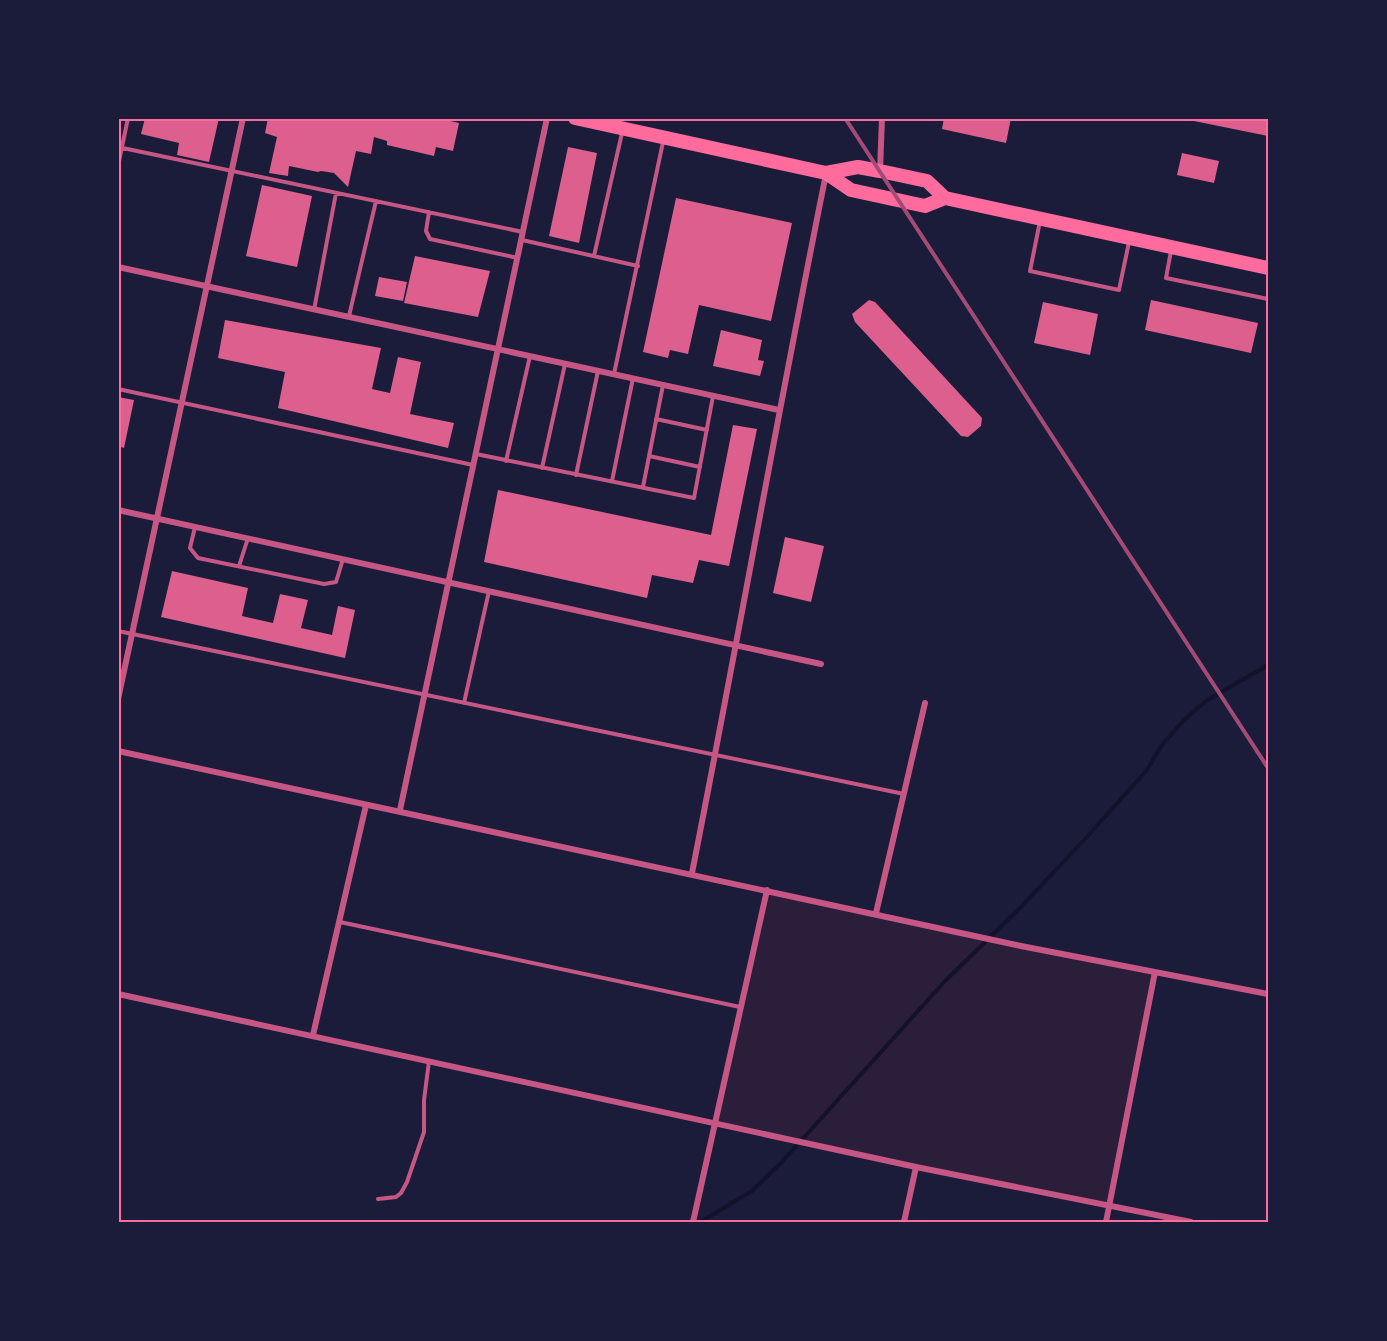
<svg xmlns="http://www.w3.org/2000/svg" width="1387" height="1341" font-family="'Nunito Sans',sans-serif">
<style>
.green{fill:#2a1e3b}
.lines{fill:none;stroke-linecap:round;stroke-linejoin:round}
.stream{stroke:#12122b;stroke-width:4}
.building{fill:#dd5f8e}
.service{stroke:#c65784;stroke-width:4}
.minor{stroke:#c65784;stroke-width:6}
.primary{stroke:#ff6b9d;stroke-width:14}
.rail{stroke:#a44b75;stroke-width:4}
.neatline{fill:none;stroke:#ff6b9d;stroke-width:2}
</style>
<rect width="100%" height="100%" fill="#1b1b3a"/>
<!-- green -->
<path class="green" d="M767,890l388,82 -45,233 -396,-83z"/>
<g class="lines">
<!-- stream -->
<path class="stream" d="M700,1222l52,-31 28,-27 165,-183 73,-71 67,-71 62,-69 15,-25 22,-25 22,-19 62,-36"/>
</g>
<!-- building -->
<path class="building" d="M145,118h74l-10,44 -32,-7 2,-12 -38,-9z
M268,118h170l21,5 -6,28 -17,-4 -2,9 -47,-11v-4l-13,-4 -3,17 -15,-3 -8,36 -14,-14 -13,-2 -3,1 -29,-6 -1,10 -19,-3 8,-36 -12,-4z
M944,118h67l-5,25 -64,-14z
M1268,118v18l-79,-16v-2z
M568,147l29,6 -18,90 -30,-7z
M1182,153l37,8 -5,22 -37,-8z
M262,185l50,11 -15,71 -51,-11z
M676,198l116,25 -21,98 -72,-16 -11,49 -18,-4 -2,8 -25,-6z
M415,256l75,15 -12,46 -74,-14z
M379,277l28,5 -4,19 -28,-5z
M869,300l6,2 107,116 -1,8 -13,11 -7,-1 -106,-114 -3,-8z
M1151,300l107,23 -7,30 -106,-23z
M1043,302l55,12 -8,41 -56,-12z
M225,320l156,28 -9,41 18,4 8,-36 23,5 -11,52 44,9 -6,25 -170,-40 7,-36 -67,-14z
M721,330l41,10 -4,20 6,1 -4,15 -47,-10z
M118,397l16,3 -10,48 -6,-2z
M733,425l24,4 -28,137 -30,-6 -6,23 -41,-8 -5,23 -163,-36 14,-72 213,45z
M785,537l39,9 -13,56 -38,-9z
M172,571l76,17 -6,28 31,7 7,-29 28,6 -7,28 31,7 6,-29 17,4 -10,48 -184,-41z"/>
<g class="lines">
<!-- service -->
<path class="service" d="M118,147l405,85
M118,166l10,-48
M429,212l-3,19 4,8 88,19
M1040,221l-10,50 89,19 10,-48
M522,240l116,26
M1171,251l-5,27 102,21
M594,256l28,-123
M314,310l22,-117
M349,316l27,-115
M614,374l49,-232
M118,389l355,76
M656,419l51,11
M476,454l218,44 19,-102
M649,456l51,11
M506,461l24,-105
M542,468l23,-104
M576,475l22,-104
M612,481l21,-103
M643,487l20,-102
M195,527l-5,21 8,10 126,26 12,-2 7,-23
M239,566l9,-28
M118,631l786,163
M464,703l25,-112
M340,922l400,85
M378,1199l18,-2 5,-4 6,-11 17,-50v-32l5,-39"/>
<!-- minor -->
<path class="minor" d="M880,171l2,-53
M118,267l661,143
M118,510l703,154
M118,699l125,-581
M118,751l903,195 247,48
M400,810l147,-692
M692,873c46,-233 87,-467 134,-699
M876,913l49,-210
M118,994l798,173 275,55
M313,1035l53,-230
M693,1222l74,-332
M904,1222l12,-55
M1106,1222l49,-250"/>
<!-- primary -->
<path class="primary" d="M575,118l251,55 25,17 74,16 20,-8
M826,173l32,-6 22,4 47,10 18,17 323,70"/>
<!-- rail -->
<path class="rail" d="M845,118l423,650"/>
</g>
<!-- border -->
<rect width="1387" height="1341" fill="none" stroke="#1b1b3a" stroke-width="240"/>
<rect x="120" y="120" width="1147" height="1101" class="neatline"/>
</svg>
